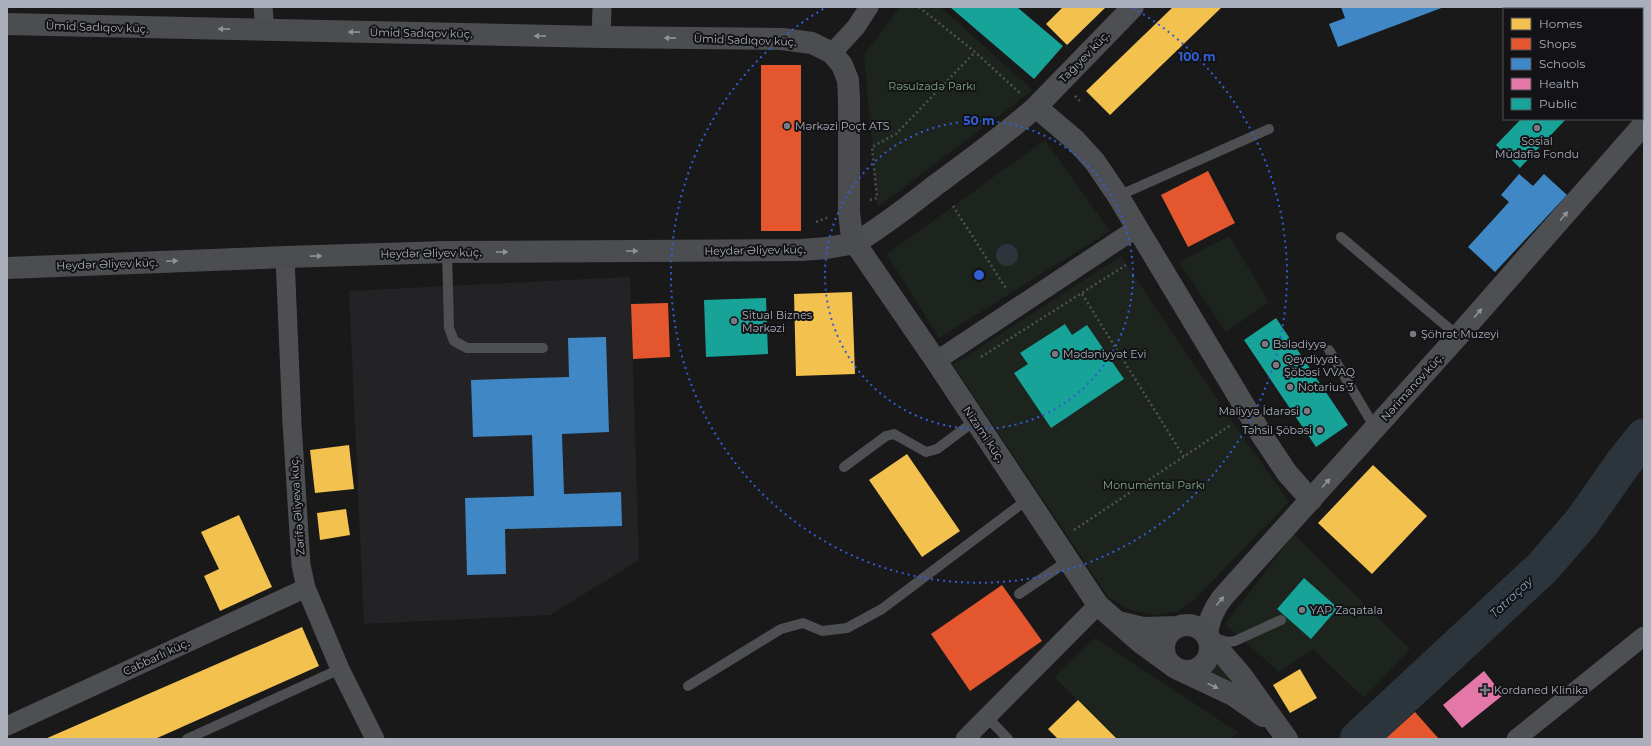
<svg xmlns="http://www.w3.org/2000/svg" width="1651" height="746" font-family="Montserrat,sans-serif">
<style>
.built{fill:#232326}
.green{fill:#1d241e}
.water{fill:#2c353c}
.homes{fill:#f2c14e}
.shops{fill:#e4572e}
.schools{fill:#3f88c5}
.health{fill:#e377a8}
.public{fill:#17a398}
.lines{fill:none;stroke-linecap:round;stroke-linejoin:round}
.river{stroke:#2c353c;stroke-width:37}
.path{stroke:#4f5054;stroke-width:2.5;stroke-dasharray:2 3;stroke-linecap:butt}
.service{stroke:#4d4f53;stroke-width:10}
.minor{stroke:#4d4f53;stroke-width:19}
.tertiary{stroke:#4d4f53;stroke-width:22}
.secondary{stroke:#4c4d51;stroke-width:22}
.oneway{fill:#8e929b}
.oneway2{fill:#8e929c}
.ring{fill:none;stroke:#325dd4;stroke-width:2;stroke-dasharray:2 4}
.poi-dot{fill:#777a83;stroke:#131316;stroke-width:1.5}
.labels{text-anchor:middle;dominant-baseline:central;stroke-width:4;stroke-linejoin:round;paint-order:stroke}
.street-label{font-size:11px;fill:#aaafbb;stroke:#131316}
.park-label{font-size:11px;fill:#81a683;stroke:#131316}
.poi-label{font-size:11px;fill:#aaafbb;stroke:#131316;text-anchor:start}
.water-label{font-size:12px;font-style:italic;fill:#819eb6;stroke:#131316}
.centre{fill:#325dd4;stroke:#131316;stroke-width:2}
.ring-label{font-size:12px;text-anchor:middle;font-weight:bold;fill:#325dd4;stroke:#131316;stroke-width:4;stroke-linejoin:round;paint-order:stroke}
</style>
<rect width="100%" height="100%" fill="#19191a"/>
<!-- built -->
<path class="built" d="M630,277l9,283 -89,55 -186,9 -15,-333z"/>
<!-- green -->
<path class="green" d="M900,7h40l93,83 -155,117 -14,-152z
M1045,140l65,91 -171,107 -52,-84z
M1229,236l40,66 -43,30 -47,-70z
M1121,256l113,168 55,78 -96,99 -15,10 -24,4 -26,-6 -19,-11 -156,-233z
M1294,534l116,115 -46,49 -51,-49 -34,23 -54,-48z
M1095,638l143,94 -6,7h-115l-63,-62z
M1213,661l32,33 -38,-24z"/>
<!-- water -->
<path class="water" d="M996 255a11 11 0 1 1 22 0a11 11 0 1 1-22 0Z"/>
<!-- homes -->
<path class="homes" d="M1063,7h43l-39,38 -21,-21z
M1173,7h49l-112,108 -24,-24z
M852,292l3,82 -59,2 -2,-82z
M349,445l5,44 -39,4 -5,-43z
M907,454l53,77 -38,26 -53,-77z
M1373,465l54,51 -55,58 -54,-51z
M346,509l4,26 -30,5 -3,-27z
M239,515l33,72 -52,24 -16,-35 15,-7 -18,-37z
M302,627l17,39 -164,73h-110z
M1300,669l17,29 -27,15 -17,-28z
M1078,700l39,39h-59l-10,-10z"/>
<!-- shops -->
<path class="shops" d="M761,65h40v166h-40z
M1208,171l27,52 -47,24 -27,-52z
M668,303l2,54 -37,2 -2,-55z
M1002,585l40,56 -72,50 -39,-57z
M1415,712l24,27h-54z"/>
<!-- schools -->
<path class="schools" d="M1341,7h103l-106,40 -9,-23 16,-6z
M1519,174l14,12 11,-12 23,21 -72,77 -27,-25 41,-45 -8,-7z
M606,337l3,95 -47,2 2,60 57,-2 1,34 -117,3 1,45 -39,1 -2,-77 69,-2 -2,-61 -59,2 -2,-57 98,-3 -1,-39z"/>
<!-- health -->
<path class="health" d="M1484,671l19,24 -41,33 -19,-23z"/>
<!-- public -->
<path class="public" d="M950,7h67l46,39 -29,33z
M1557,7h43l1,2h-43z
M1521,119h45l-46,49 -24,-23z
M766,298l2,56 -62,3 -2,-57z
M1276,318l72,107 -32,22 -72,-107z
M1065,324l7,11 15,-10 37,54 -73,49 -37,-55 14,-9 -8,-11z
M1304,578l34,30 -27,31 -34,-30z"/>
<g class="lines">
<!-- river -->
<path class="river" d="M1358,739l184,-171 40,-46 42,-60 20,-25"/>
<!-- path -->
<path class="path" d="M919,7l56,45 46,42
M1075,96l6,6
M870,200l7,-2 -5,-51 24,-13 79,-82
M953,206l54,84
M816,222l13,-5
M1082,294l102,163
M981,357l145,-92
M1074,530l157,-105"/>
<!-- service -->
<path class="service" d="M1118,196l151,-67
M1341,237l117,99
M447,252l2,76 5,13 13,7h76
M1329,350l46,78
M844,467l42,-31 8,-2 32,18 11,-3 39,-29
M1019,594l50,-34
M1214,638l14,4 7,-1 46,-21
M688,686l93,-57 22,-6 19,8 25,-3 35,-19 146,-110
M987,717l21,22
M187,739l153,-70"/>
<!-- minor -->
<path class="minor" d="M263,7l2,23
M1641,7l3,5
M601,37l1,-30
M832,53l24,-26 13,-20
M285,257l7,166 9,142 5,23 34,81 35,70
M936,361l201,-133
M7,726l299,-138
M965,739l133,-134
M1516,739l128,-103"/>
<!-- tertiary -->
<path class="tertiary" d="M1036,107l97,-100
M855,243c29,-17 55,-38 82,-59 34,-25 67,-49 99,-77l39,33 20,22 23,34 145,241 24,36 24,27
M1207,636c1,-15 6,-26 15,-38l236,-262 186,-212"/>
<!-- secondary -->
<path class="secondary" d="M7,24l594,13 181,2 30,4 20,10 10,12 6,15 1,19v113l2,18 4,13 81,118 162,244 42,37 33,24
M7,268l278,-11 162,-5 354,-2 26,-2 28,-5
M1118,622l25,6 35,-1
M1164 648a23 23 0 1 1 46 0a23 23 0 1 1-46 0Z
M1207,636l34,39 46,64
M1178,669l55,26 30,21"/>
</g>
<!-- one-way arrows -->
<defs><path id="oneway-solid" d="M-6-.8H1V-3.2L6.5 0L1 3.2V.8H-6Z"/></defs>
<g class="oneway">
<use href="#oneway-solid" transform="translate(224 29) rotate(-179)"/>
<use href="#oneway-solid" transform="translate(354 32) rotate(-179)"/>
<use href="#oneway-solid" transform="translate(540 36) rotate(-179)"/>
<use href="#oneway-solid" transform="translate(670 38) rotate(-179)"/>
<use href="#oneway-solid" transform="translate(632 251)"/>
<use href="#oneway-solid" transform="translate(502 252)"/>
<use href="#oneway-solid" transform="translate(316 256) rotate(-1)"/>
<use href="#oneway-solid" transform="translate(172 261) rotate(-2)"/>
<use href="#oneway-solid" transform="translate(1213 686) rotate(26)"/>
</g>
<g class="oneway2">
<use href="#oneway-solid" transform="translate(1564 216) rotate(-49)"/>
<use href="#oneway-solid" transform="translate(1478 313) rotate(-49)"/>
<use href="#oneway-solid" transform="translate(1326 483) rotate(-48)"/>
<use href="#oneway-solid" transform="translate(1220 601) rotate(-50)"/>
</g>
<!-- distance rings -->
<g class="ring">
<circle cx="979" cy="275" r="154"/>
<path d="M1133 8A308 308 0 1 1 825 8"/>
</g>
<!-- markers -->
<g class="poi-dot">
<circle cx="787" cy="126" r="4"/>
<circle cx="1537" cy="128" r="4"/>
<circle cx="734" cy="321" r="4"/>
<circle cx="1413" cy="334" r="4"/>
<circle cx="1265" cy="344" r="4"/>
<circle cx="1055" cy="354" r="4"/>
<circle cx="1276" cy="365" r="4"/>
<circle cx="1290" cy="387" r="4"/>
<circle cx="1307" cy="411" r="4"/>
<circle cx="1320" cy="430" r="4"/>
<circle cx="1302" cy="610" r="4"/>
<path d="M1483 684h4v4h4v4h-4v4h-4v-4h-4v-4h4z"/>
</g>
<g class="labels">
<!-- street labels -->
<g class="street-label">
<text transform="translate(97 27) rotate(2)">Ümid Sadıqov küç.</text>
<text transform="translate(421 33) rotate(1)">Ümid Sadıqov küç.</text>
<text transform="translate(745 40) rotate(2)">Ümid Sadıqov küç.</text>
<text transform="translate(1084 57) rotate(-46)">Tağıyev küç.</text>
<text transform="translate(755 250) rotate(-1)">Heydər Əliyev küç.</text>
<text transform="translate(431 253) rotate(-1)">Heydər Əliyev küç.</text>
<text transform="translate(107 264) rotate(-2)">Heydər Əliyev küç.</text>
<text transform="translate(1412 387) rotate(-48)">Nərimanov küç.</text>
<text transform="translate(984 434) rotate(56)">Nizami küç.</text>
<text transform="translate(297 506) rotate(-94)">Zərifə Əliyeva küç.</text>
<text transform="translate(156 657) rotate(-25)">Cabbarlı küç.</text>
</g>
<!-- park labels -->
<g class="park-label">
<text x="932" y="86">Rəsulzadə Parkı</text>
<text x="1154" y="485">Monumental Parkı</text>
</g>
<!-- poi labels -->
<g class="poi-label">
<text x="795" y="126">Mərkəzi Poçt ATS</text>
<text x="1537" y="141" text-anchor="middle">Sosial<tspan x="1537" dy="13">Müdafiə Fondu</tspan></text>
<text x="742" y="315">Situal Biznes<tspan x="742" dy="13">Mərkəzi</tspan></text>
<text x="1421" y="334">Şöhrət Muzeyi</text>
<text x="1273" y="344">Bələdiyyə</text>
<text x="1063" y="354">Mədəniyyət Evi</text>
<text x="1284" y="359">Qeydiyyat<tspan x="1284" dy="13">Şöbəsi VVAQ</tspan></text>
<text x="1298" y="387">Notarius 3</text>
<text x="1299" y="411" text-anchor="end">Maliyyə İdarəsi</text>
<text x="1312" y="430" text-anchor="end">Təhsil Şöbəsi</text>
<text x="1310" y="610">YAP Zaqatala</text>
<text x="1494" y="690">Kordaned Klinika</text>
</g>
<!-- water labels -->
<g class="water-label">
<text transform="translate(1511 597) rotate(-43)">Tatraçay</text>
</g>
</g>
<circle cx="979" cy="275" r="6" class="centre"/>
<g class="ring-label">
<text x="1197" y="61">100 m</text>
<text x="979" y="125">50 m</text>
</g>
<!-- border -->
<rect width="1651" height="746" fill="none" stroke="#aaafbb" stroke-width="16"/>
<!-- legend -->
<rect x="1503" y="8" width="140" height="112" fill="#131316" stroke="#4f5158"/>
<rect x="1511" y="18" width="20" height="12" fill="#f2c14e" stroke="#4f5158"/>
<text x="1539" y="28" font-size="12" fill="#aaafbb">Homes</text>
<rect x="1511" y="38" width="20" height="12" fill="#e4572e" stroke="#4f5158"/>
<text x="1539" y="48" font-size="12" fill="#aaafbb">Shops</text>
<rect x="1511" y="58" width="20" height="12" fill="#3f88c5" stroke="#4f5158"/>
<text x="1539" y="68" font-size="12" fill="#aaafbb">Schools</text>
<rect x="1511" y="78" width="20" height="12" fill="#e377a8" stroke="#4f5158"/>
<text x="1539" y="88" font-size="12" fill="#aaafbb">Health</text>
<rect x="1511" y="98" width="20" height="12" fill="#17a398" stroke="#4f5158"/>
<text x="1539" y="108" font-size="12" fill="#aaafbb">Public</text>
</svg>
